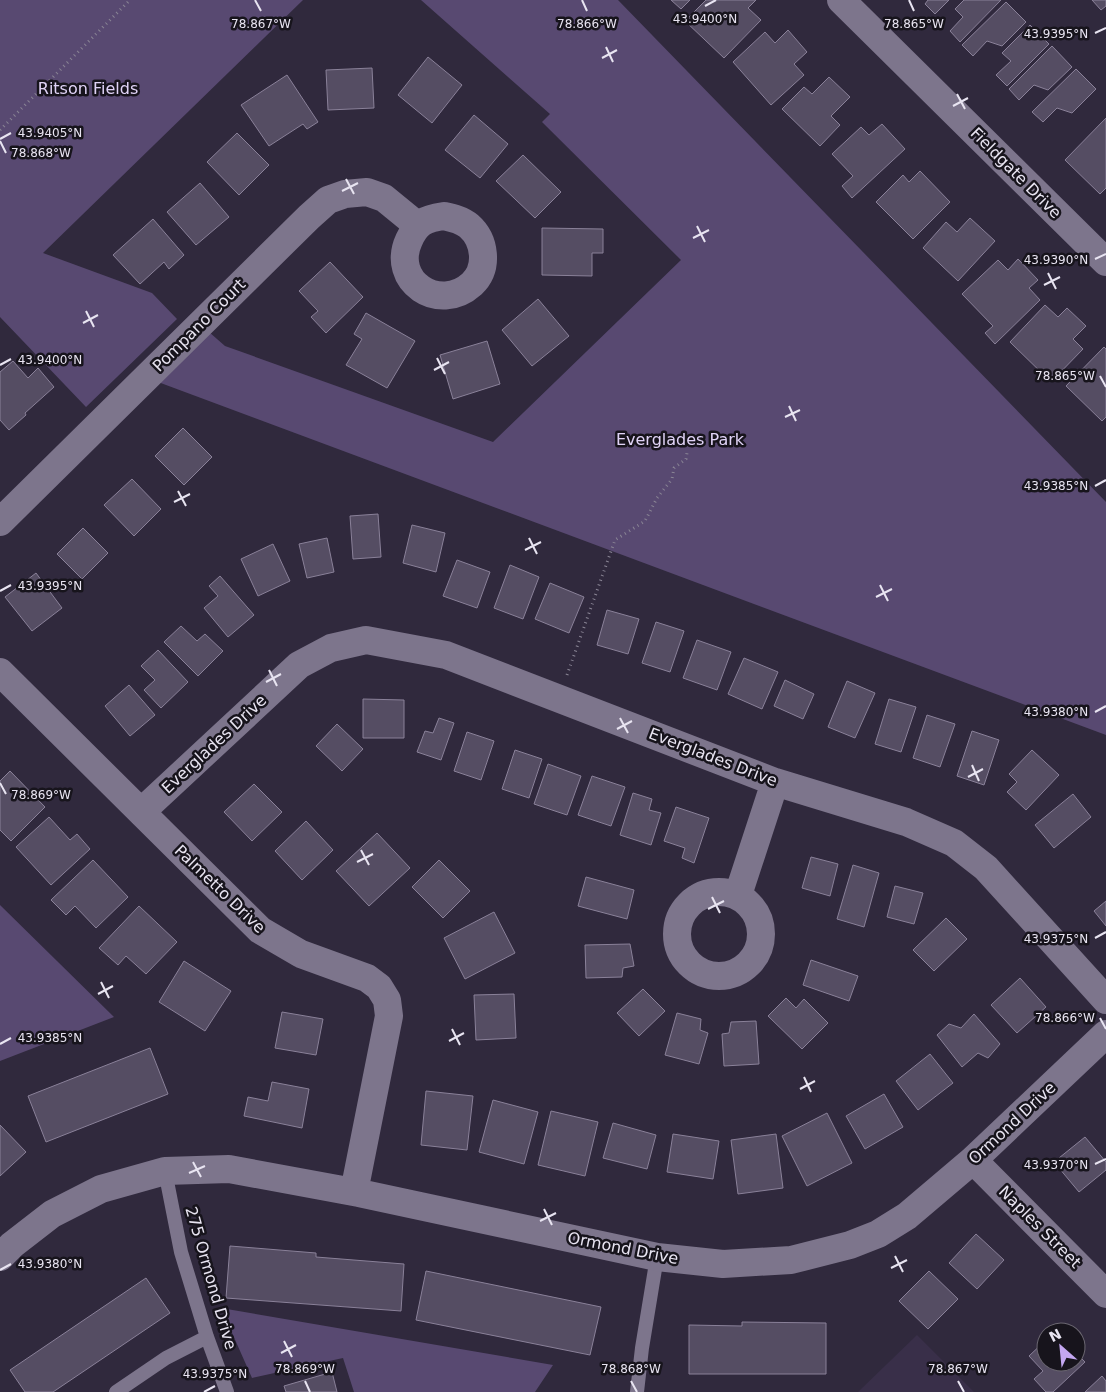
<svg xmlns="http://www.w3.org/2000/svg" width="1106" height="1392" font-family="'DejaVu Sans',sans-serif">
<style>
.built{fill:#392f49}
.green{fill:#584971}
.building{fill:#554d63;stroke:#8a8199}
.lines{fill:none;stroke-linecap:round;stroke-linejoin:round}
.path{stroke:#8a8595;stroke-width:3;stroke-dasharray:1 4;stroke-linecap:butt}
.service{stroke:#7d758c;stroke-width:14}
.minor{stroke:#7d758c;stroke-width:28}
.ticks{fill:none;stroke:#e8e4f1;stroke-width:2}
.labels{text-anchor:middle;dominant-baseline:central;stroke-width:5;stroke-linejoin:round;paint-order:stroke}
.park-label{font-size:16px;fill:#e0d3f6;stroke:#17141c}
.street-label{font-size:16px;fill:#e8e4f1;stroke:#17141c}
.ticks-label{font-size:12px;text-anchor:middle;fill:#e8e4f1;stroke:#17141c;stroke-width:5;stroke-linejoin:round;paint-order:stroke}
</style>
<rect width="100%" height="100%" fill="#30293d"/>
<!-- built -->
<path class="built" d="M917,1335l57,57h-116z"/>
<!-- green -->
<path class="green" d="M0,0h303l-260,253 109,40 25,26 -91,88 -86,-90z
M421,0h197l488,502v233l-948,-353 51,-50 16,14 268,96 188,-182 -139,-138 8,-8z
M0,905l114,112 -114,44z
M221,1308l332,57 -18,27h-181l-11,-34 -91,20z"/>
<!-- building -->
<path class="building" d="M671,0h19l-9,9z
M706,0h50l-8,8 13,12 -37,38 -39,-37z
M928,0h21l-14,14 -10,-10z
M964,0h37l-41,42 -10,-11 13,-14 -8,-8z
M1092,0h14v6l-5,4z
M1006,2l20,20 -24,24 -15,-5 -14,15 -11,-11z
M1030,25l19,19 -42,42 -11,-11 15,-14 -9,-8z
M788,30l19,22 -13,12 10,11 -33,30 -38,-43 32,-30 10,11z
M1052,46l20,21 -24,23 -14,-5 -15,15 -10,-11z
M428,57l34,28 -30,38 -34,-28z
M372,68l2,40 -46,2 -2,-40z
M1076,69l20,20 -24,24 -15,-5 -14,14 -11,-10z
M287,75l31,47 -11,7 -4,-5 -34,22 -28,-41z
M829,77l21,20 -19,19 9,9 -20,21 -38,-37 22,-22 8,7z
M474,115l34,29 -28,34 -35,-28z
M1106,118v70l-6,6 -35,-34z
M882,124l23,25 -53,49 -10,-12 11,-10 -21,-22 29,-27 8,8z
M237,133l32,32 -30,30 -32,-33z
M523,155l38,37 -26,26 -39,-37z
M920,171l30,31 -37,37 -37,-37 27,-27 6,7z
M200,183l29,34 -33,28 -29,-33z
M970,218l25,23 -37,40 -35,-33 23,-26 11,10z
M153,219l31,36 -15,14 -5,-7 -24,22 -27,-29z
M542,228l61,1v24h-11v23l-50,-1z
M1018,259l20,21 -9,8 11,12 -45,44 -10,-11 8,-7 -31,-32 36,-34 10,10z
M330,262l33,35 -37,36 -15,-16 7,-6 -19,-20z
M538,299l31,37 -37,30 -30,-36z
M1045,305l13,12 9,-9 19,18 -13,13 10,10 -32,33 -41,-40z
M366,313l49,28 -28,47 -41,-23 16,-26 -8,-5z
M487,341l13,43 -47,15 -13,-44z
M1104,347l2,2v68l-4,4 -36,-35z
M13,361l15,17 10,-10 16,19 -29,26 1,2 -17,15 -9,-10v-48z
M183,428l29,29 -28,28 -29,-29z
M132,479l29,30 -27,27 -30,-31z
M378,514l3,43 -28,2 -3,-43z
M412,525l33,8 -9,39 -33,-9z
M83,528l25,25 -26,26 -25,-25z
M327,538l7,34 -27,6 -8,-34z
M273,544l17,37 -32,15 -17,-37z
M457,560l33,12 -13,36 -34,-12z
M510,565l29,12 -16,42 -29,-11z
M36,573l26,35 -30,23 -27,-34z
M220,576l34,39 -26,22 -24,-29 14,-12 -9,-10z
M550,583l34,14 -15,36 -34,-14z
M607,610l32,9 -11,35 -31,-9z
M656,622l28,9 -14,41 -28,-9z
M181,626l16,15 8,-7 18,17 -25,25 -34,-34z
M697,640l34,12 -14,38 -34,-12z
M158,650l30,32 -27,26 -17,-18 11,-10 -14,-14z
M744,658l34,14 -16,37 -34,-15z
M785,680l29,14 -11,25 -29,-13z
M847,681l28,12 -20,45 -27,-11z
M129,685l26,30 -25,21 -25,-30z
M363,699l41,1v38h-41z
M889,699l27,8 -15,45 -26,-8z
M927,715l28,9 -15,43 -27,-9z
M439,718l15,5 -13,37 -24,-8 8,-21 8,2z
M337,724l26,25 -21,22 -26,-25z
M972,731l27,9 -15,45 -27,-9z
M467,732l27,9 -13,39 -27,-9z
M515,750l27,9 -13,39 -27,-9z
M1032,750l27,25 -33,35 -19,-18 10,-10 -8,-8z
M548,764l33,12 -14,39 -33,-11z
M10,771l35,36 -34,34 -11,-11v-49z
M592,776l33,11 -14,39 -33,-11z
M254,784l28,28 -30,29 -28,-29z
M633,793l19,6 -3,11 12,3 -10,32 -31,-10z
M1073,794l18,23 -37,31 -19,-23z
M676,807l33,11 -15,45 -12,-5 3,-10 -21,-7z
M49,817l21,23 7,-6 13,15 -39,36 -35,-38z
M306,821l27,29 -31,30 -27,-29z
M377,833l33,35 -41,38 -33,-35z
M811,857l27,7 -8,32 -28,-8z
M93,860l35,37 -32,31 -21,-22 -9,9 -15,-15z
M439,860l31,31 -27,27 -31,-31z
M853,865l26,8 -15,54 -27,-8z
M586,877l48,13 -7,29 -49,-13z
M895,886l28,7 -9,31 -27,-7z
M1106,901v25l-12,-15z
M139,906l38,36 -31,32 -20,-18 -8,9 -19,-17z
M494,912l21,41 -50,26 -21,-41z
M946,918l21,21 -33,32 -21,-21z
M630,944l4,22 -11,2 -1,9 -36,1 -1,-33z
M811,960l47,16 -9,25 -46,-16z
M184,961l47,30 -26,40 -46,-29z
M1020,978l26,29 -29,26 -26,-28z
M643,989l22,22 -26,25 -22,-23z
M514,994l2,44 -40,2 -2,-45z
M786,998l10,10 8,-9 24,24 -26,26 -34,-33z
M282,1012l41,7 -7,36 -41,-7z
M677,1013l24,6 -1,11 8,3 -9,31 -34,-9z
M974,1014l26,30 -12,14 -10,-5 -16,14 -25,-32 12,-11 12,4z
M756,1021l3,43 -35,2 -2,-32 7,-1 2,-11z
M150,1048l18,46 -122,48 -18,-46z
M930,1054l23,29 -35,27 -22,-29z
M272,1082l37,7 -7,39 -58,-12 4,-19 20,4z
M426,1091l47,5 -6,54 -46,-5z
M884,1094l19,33 -38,22 -19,-33z
M493,1100l45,12 -14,52 -45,-12z
M551,1111l47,11 -13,54 -47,-11z
M827,1113l25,50 -45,23 -25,-50z
M613,1123l43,12 -9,34 -44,-11z
M0,1125l26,27 -26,24z
M673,1134l46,7 -6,38 -46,-7z
M776,1134l7,54 -45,6 -7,-54z
M1085,1137l21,25v8l-27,22 -25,-30z
M976,1234l28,26 -27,29 -28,-26z
M230,1246l86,7v4l88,7 -3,47 -175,-13z
M426,1271l175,36 -11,48 -174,-35z
M929,1271l29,28 -30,30 -29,-28z
M146,1278l24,35 -117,79h-28l-15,-22z
M742,1322l84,1v51h-137v-49l53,1z
M1046,1340v22h30v-9l9,9 -32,30h-7l-12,-13 9,-8 -14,-15z
M332,1372l5,20h-51l-2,-6z
M1102,1376l4,5v11h-21z"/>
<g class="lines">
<!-- path -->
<path class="path" d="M0,130l130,-130
M567,675l48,-135 30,-19 12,-23 15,-19 2,-11 12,-9 1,-6"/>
<!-- service -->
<path class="service" d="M165,1171l16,81 26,85 20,55
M116,1392l50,-34 41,-21
M637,1392l5,-44 15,-91"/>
<!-- minor -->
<path class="minor" d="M841,0l265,262
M444,216c9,2 18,4 25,10 16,14 20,42 3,58 -33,30 -82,-3 -63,-44 8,-18 16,-21 35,-24z
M0,522l309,-305 19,-17 17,-6 22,-2 17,6 33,27
M0,672l260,258 41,24 66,24 12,9 8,13 2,16 -35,176
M141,812l158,-147 32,-17 35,-8 80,15 329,127 131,40 48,21 32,25 120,132
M677 934a42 42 0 1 1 84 0a42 42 0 1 1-84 0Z
M738,895l37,-113
M973,1160l133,134
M0,1257l12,-12 40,-31 49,-25 64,-18 64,-2 130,24 298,64 66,7 68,-4 59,-15 28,-11 29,-18 66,-56 133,-126"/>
</g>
<!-- ticks -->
<path class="ticks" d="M255,0l6,11M582,0l5,11M909,0l5,11M705,6l11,-6M1095,33l11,-5M606,47l7,15M602,58l15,-8M957,94l8,15M953,106l15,-8M0,139l11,-6M0,141l6,12M346,179l8,15M342,191l16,-8M697,226l8,16M693,238l16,-8M1095,259l11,-5M1048,273l8,16M1044,285l16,-8M86,311l8,16M83,323l15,-8M437,358l8,16M0,365l11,-6M434,370l15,-8M1100,376l6,11M789,406l7,15M785,417l15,-7M1095,486l11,-6M178,491l8,15M174,502l16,-8M529,538l8,16M525,550l16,-8M880,585l8,16M0,591l11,-6M876,597l16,-8M269,670l8,16M266,682l15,-8M1095,712l11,-6M620,718l8,15M617,729l15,-8M972,765l7,16M968,777l15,-8M0,783l6,11M361,850l8,15M357,862l16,-8M712,897l8,16M708,909l16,-8M1095,938l11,-6M101,982l8,16M98,994l15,-8M1100,1018l6,11M452,1029l8,16M449,1041l15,-8M0,1044l11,-6M804,1077l7,15M800,1089l15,-8M193,1162l8,15M1095,1164l11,-5M189,1173l16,-7M544,1209l8,16M540,1221l16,-8M895,1256l8,16M891,1268l16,-8M0,1270l11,-6M284,1341l8,16M281,1353l15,-8M305,1381l5,11M631,1381l6,11M958,1381l6,11M204,1392l11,-6"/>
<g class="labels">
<!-- park labels -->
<g class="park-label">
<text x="88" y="88">Ritson Fields</text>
<text x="680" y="439">Everglades Park</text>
</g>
<!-- street labels -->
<g class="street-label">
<text transform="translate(1016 173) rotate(45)">Fieldgate Drive</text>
<text transform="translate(199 325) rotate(-45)">Pompano Court</text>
<text transform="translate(214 744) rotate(-43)">Everglades Drive</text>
<text transform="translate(713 757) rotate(21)">Everglades Drive</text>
<text transform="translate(220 889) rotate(44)">Palmetto Drive</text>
<text transform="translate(1012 1123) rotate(-43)">Ormond Drive</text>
<text transform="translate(1040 1227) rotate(45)">Naples Street</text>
<text transform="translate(623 1248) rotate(11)">Ormond Drive</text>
<text transform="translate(211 1278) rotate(74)">275 Ormond Drive</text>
</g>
</g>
<g class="ticks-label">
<text x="705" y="23">43.9400°N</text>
<text x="261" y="28">78.867°W</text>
<text x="587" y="28">78.866°W</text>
<text x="914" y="28">78.865°W</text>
<text x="1056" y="38">43.9395°N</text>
<text x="50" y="137">43.9405°N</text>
<text x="41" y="157">78.868°W</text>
<text x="1056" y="264">43.9390°N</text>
<text x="50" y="364">43.9400°N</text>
<text x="1065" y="380">78.865°W</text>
<text x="1056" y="490">43.9385°N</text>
<text x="50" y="590">43.9395°N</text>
<text x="1056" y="716">43.9380°N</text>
<text x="41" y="799">78.869°W</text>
<text x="1056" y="943">43.9375°N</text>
<text x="1065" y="1022">78.866°W</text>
<text x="50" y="1042">43.9385°N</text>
<text x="1056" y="1169">43.9370°N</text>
<text x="50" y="1268">43.9380°N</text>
<text x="305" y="1373">78.869°W</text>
<text x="631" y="1373">78.868°W</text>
<text x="958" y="1373">78.867°W</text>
<text x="215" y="1378">43.9375°N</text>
</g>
<!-- north arrow -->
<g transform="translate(1061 1347) rotate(333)"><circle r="24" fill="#17141c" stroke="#6b6771"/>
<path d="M0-4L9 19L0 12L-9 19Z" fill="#c4a7f1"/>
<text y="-8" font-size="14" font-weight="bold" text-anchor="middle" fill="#e8e4f1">N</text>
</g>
</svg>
